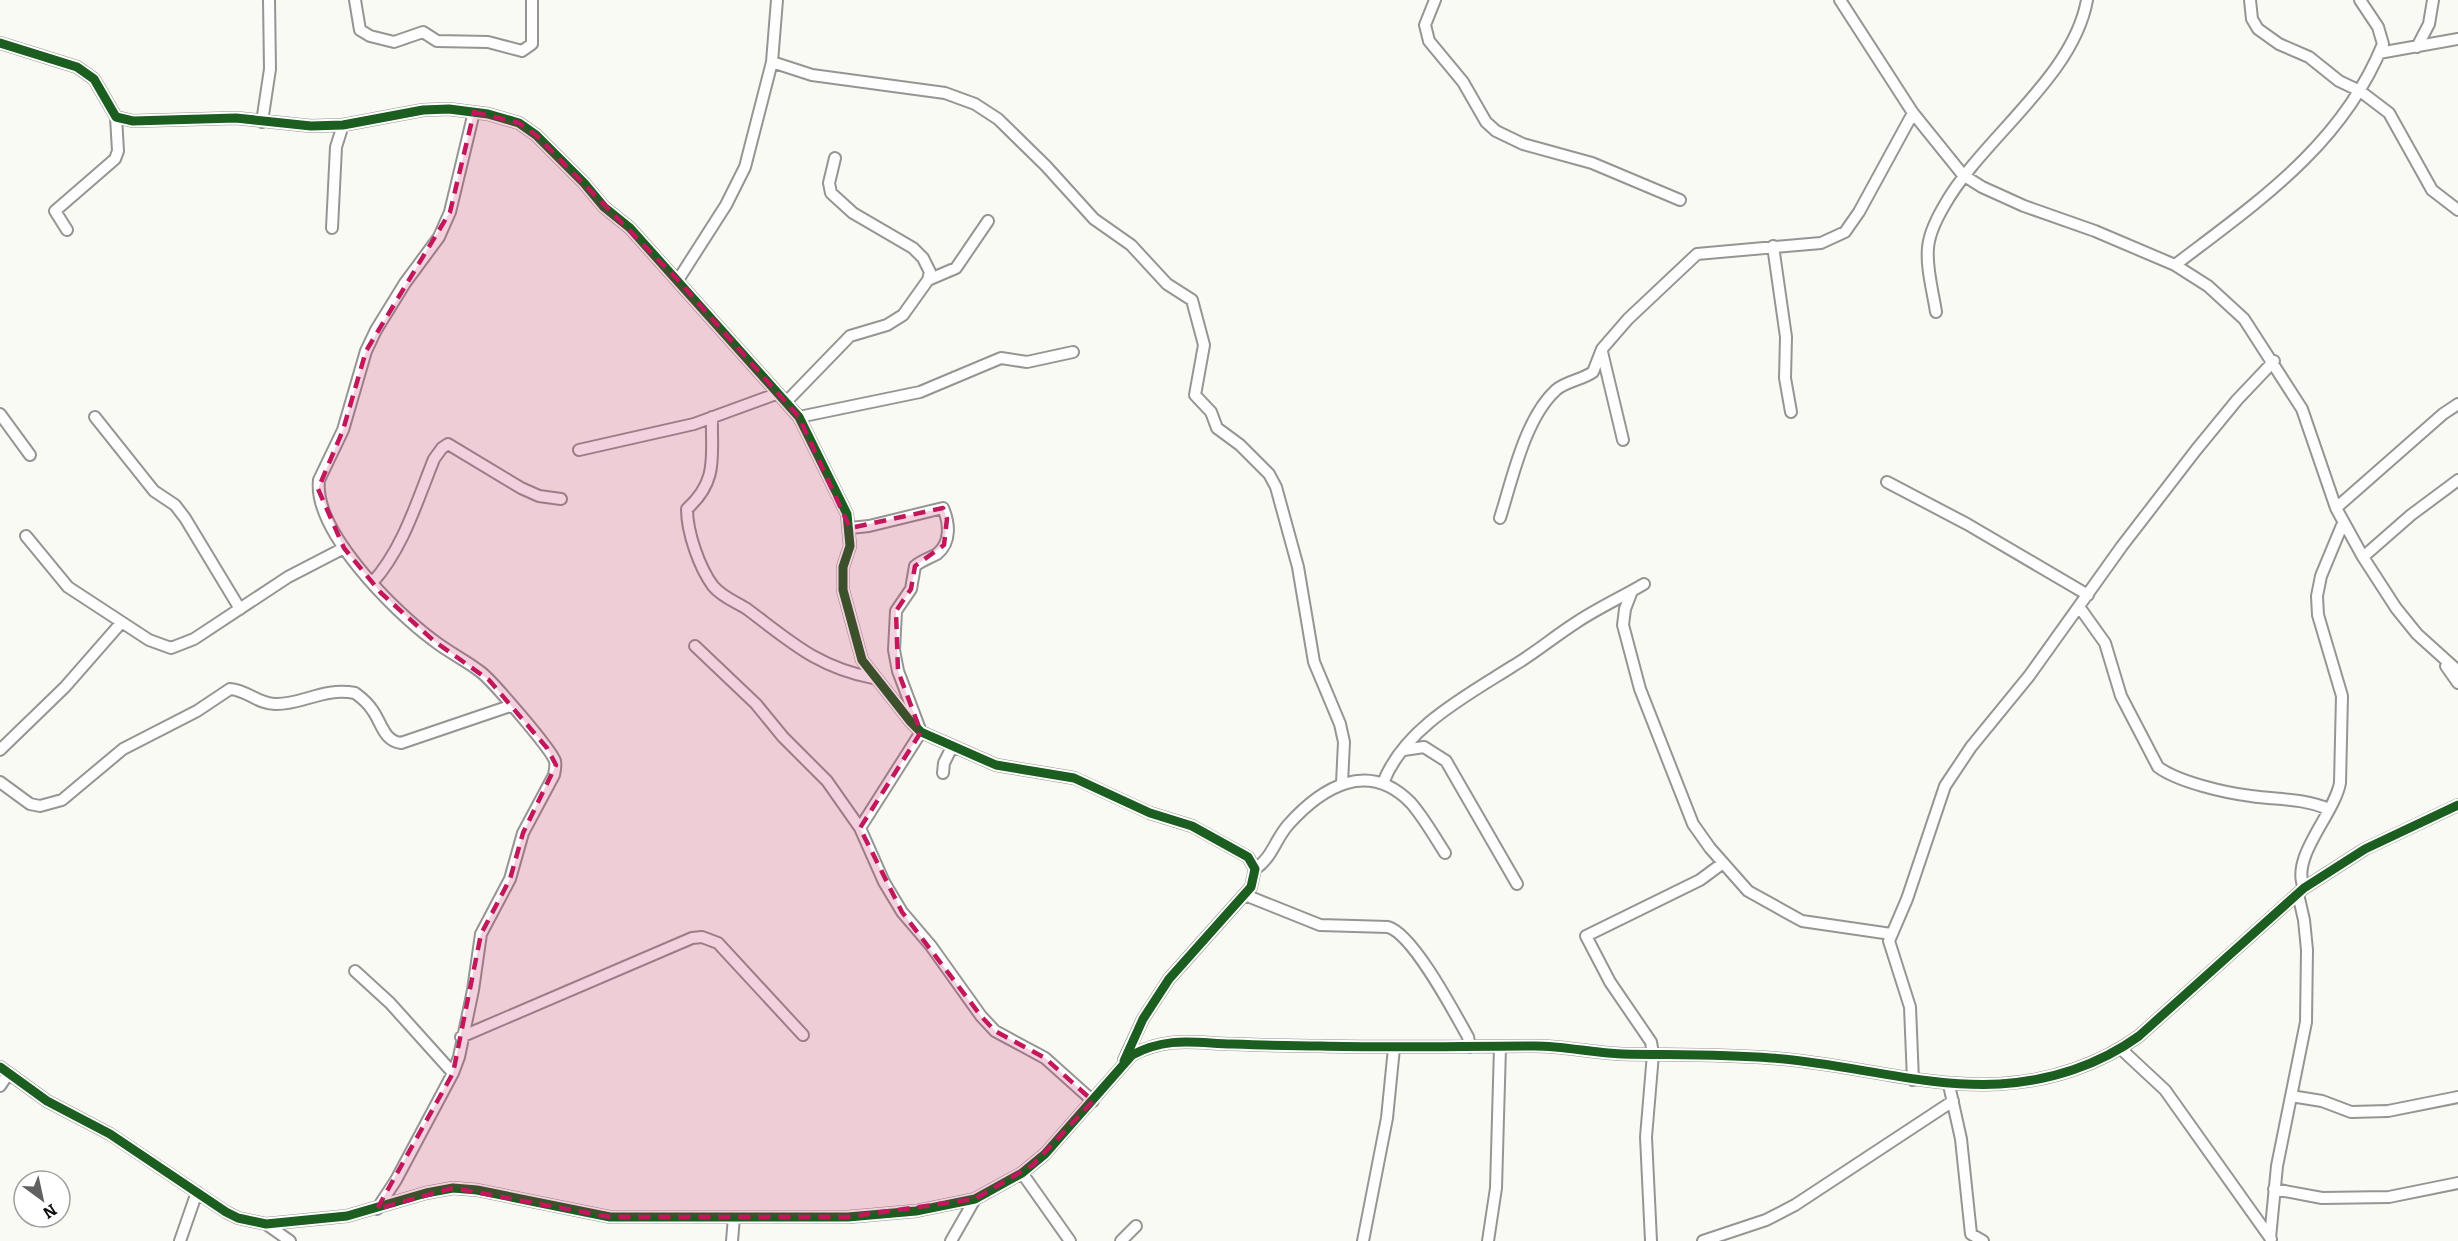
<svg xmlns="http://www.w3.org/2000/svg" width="2458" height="1241" font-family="Bitter,serif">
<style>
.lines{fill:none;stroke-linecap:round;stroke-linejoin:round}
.minor-casing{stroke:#959593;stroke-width:14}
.minor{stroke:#fefefe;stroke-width:10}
.cycleway-casing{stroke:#fff;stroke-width:13}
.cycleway{stroke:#1b5e20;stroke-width:9}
.marked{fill:#c2185b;fill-opacity:0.2;stroke:#c2185b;stroke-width:4.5;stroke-dasharray:12 8;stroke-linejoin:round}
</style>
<rect width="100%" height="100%" fill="#fafaf5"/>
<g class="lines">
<defs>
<path id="minor" d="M355,0l5,30 10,6 24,6 29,-10 14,9 51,1 34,9 10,-7v-44
M1435,0l-10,25 4,16 34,41 23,40 10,9 27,13 69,19 88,37
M1840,0l73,113 50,62 19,12 42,19 71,25 80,34 33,21 36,33 58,90 34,99 27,49 33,51 21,26 41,37
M2250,0l2,19 6,10 21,15 30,13 30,24 21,10 29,22 43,77 26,20
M0,43l77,24 17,12 22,38 17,4 103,-3 75,8 32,-1 80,-15 26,-1 39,5 31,9 17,12 48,48 20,24 26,21 169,189 48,97 3,32 -7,21v23l19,70 48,61 11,11 75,33 78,13 76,35 42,13 56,31 7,12 -4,18 -82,92 -26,40 -19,41
M2417,47l12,-23 4,-24
M2379,53l79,-14
M772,62l40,13 133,18 30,11 23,15 48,47 48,53 37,26 36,39 25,16 12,45 -9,50 16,17 6,16 23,17 29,29 7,13 22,80 16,95 26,62 4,18 -2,41
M262,122l8,-53 -1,-69
M332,228l4,-81 7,-22
M67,230l-12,-19 60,-52 3,-8 -2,-34
M1773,246l13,91 -1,41 6,34
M2175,265c84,-64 167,-120 208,-221l-5,-17 -18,-27
M678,280l48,-75 19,-38 27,-105 5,-62
M928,280l28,-12 32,-47
M1936,312c-3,-20 -10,-44 -8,-64 1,-14 9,-30 16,-42 38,-68 129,-128 143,-206
M1602,352l21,88
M786,402l64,-66 37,-11 16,-10 25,-35 2,-8 -7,-14 -10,-10 -60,-35 -22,-20 -2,-10 6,-25
M0,414l30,41
M95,417l59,74 21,14 10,13 55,91
M712,417c-1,39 7,63 -25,92 0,23 12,58 26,77 9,11 23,16 34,23 44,33 70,58 126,69
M799,417l121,-25 81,-34 26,4 46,-10
M579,450l115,-26 82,-30
M1887,482l80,42 121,71
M2336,508l107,-94 15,-10
M1500,518c12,-38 25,-100 56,-128 10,-9 26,-10 37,-18l9,-23 26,-30 69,-65 124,-11 24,-11 14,-20 54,-99
M850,528l19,-2 74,-18c6,14 9,34 -6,46 -7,4 -15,6 -22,12l-4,23 -15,22 -2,39 4,21 23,61 -61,96
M26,536l42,51 81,53 22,8 23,-9 94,-62 56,-29
M2363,557l48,-42 47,-35
M372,583c31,-34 45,-82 62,-124l8,-11 6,-4 73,44 18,8 22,3
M1632,591l-7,18 -2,16 17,64 53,135 17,24 38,43 54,30 89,13
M2080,608l25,35 16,53 37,71c20,15 68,26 93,29 28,4 51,2 78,13
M695,646l61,58 27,33 44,44 33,47 24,54 18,30 29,34 50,70 14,15 50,27 48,43
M2446,666l12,17
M0,750l65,-63 56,-64
M1404,750l20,-3 22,14 71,123
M943,773l1,-10 8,-16
M0,782l30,22 10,2 22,-6 61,-51 74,-38 33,-22c17,1 28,15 45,15 27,1 48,-17 80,-11 7,5 13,10 18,18 9,13 11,30 28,32l109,-37
M1383,783c21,-55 83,-87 130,-117 22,-13 42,-30 64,-44 21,-14 45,-25 67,-38
M1255,869c17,-11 20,-29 33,-44 34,-38 80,-66 123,-22 13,15 23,33 34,50
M2304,888c-14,-31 30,-73 36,-105l2,-87 -24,-81 -1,-19 4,-20 22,-53
M1245,895l75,30 68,2c25,7 66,85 80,110l2,10
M355,971l35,32 63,70
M461,1037l231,-99 10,-1 16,6 85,92
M2121,1049l44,41 106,149
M0,1067l47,34 63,33 116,78 12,6 28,6 81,-8 79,-23 27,-5 24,2 133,27h238l68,-6 59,-12 47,-26 23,-19 87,-99c36,-19 63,-12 100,-11 29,1 59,2 88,2 72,2 143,0 215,0 29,0 58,7 87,8 50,1 100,0 149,4 77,5 152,30 229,26 50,-3 99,-19 139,-48l165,-148 61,-39 93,-44
M1913,1080l-3,-73 -21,-66 18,-42 38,-113 26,-39 58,-71 93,-130 74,-96 41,-50 37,-39
M1949,1085l12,54 10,95 12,7
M0,1086l8,-12
M2291,1096l31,5 29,11 37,-1 70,-14
M1022,1173l48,68
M2274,1189l48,9 67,-1 69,-14
M377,1209l19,-29 57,-107 6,-16 14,-67 8,-56 29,-55 13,-46 31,-58c1,-5 2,-9 1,-14 -4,-12 -61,-78 -73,-88 -15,-12 -34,-21 -49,-33 -38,-28 -120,-109 -114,-160l24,-50 23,-79 10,-21 29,-47 34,-46 11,-25 24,-100
M266,1224l24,17
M2270,1238l7,-72 29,-144 1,-72 -3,-30 -6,-26
M180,1241l17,-49
M732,1241l2,-24
M951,1241l24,-42
M1121,1241l15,-15
M1363,1241l24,-123 7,-70
M1488,1241l8,-53 4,-141
M1651,1241l-5,-104 7,-83 -2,-12 -41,-60 -24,-46 114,-56 23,-17
M1703,1241l63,-21 29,-15 158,-104"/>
</defs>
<!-- minor casing -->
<use href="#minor" class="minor-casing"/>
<!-- minor -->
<use href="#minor" class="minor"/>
<defs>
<path id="cycleway" d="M0,43l77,24 17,12 22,38 17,4 103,-3 75,8 32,-1 80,-15 26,-1 39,5 31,9 17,12 48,48 20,24 26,21 169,189 48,97 3,32 -7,21v23l19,70 48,61 11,11 75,33 78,13 76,35 42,13 56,31 7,12 -4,18 -82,92 -26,40 -19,42
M0,1067l47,34 63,33 116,78 12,6 28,6 81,-8 79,-23 27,-5 24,2 133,27h238l68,-6 59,-12 47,-26 23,-19 87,-99c36,-19 63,-12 100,-11 29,1 59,2 88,2 72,2 143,0 215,0 29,0 58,7 87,8 50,1 100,0 149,4 77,5 152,30 229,26 50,-3 99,-19 139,-48l165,-148 61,-39 93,-44"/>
</defs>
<!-- cycleway casing -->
<use href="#cycleway" class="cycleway-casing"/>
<!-- cycleway -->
<use href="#cycleway" class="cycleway"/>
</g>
<!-- marked area -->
<path class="marked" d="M474,112l45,11 17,12 142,145 121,137 51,111 93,-20 4,11 -3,26 -29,21 -4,23 -15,22 2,60 23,61 -61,96 42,84 79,104 14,15 50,27 48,43 -60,64 -58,34 -127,18h-238l-157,-29 -76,21 76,-136 28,-139 29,-55 13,-46 33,-68 -9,-17 -58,-68 -55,-39 -53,-48 -37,-45 -26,-59 25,-59 23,-79 84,-139z"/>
<!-- north arrow -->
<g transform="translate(42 1199) rotate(147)"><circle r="28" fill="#ffffff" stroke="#9f9f9f" stroke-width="1.5"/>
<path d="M0-4.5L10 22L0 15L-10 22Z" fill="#616160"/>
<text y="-9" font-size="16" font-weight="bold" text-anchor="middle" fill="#0f0f0f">N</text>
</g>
</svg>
